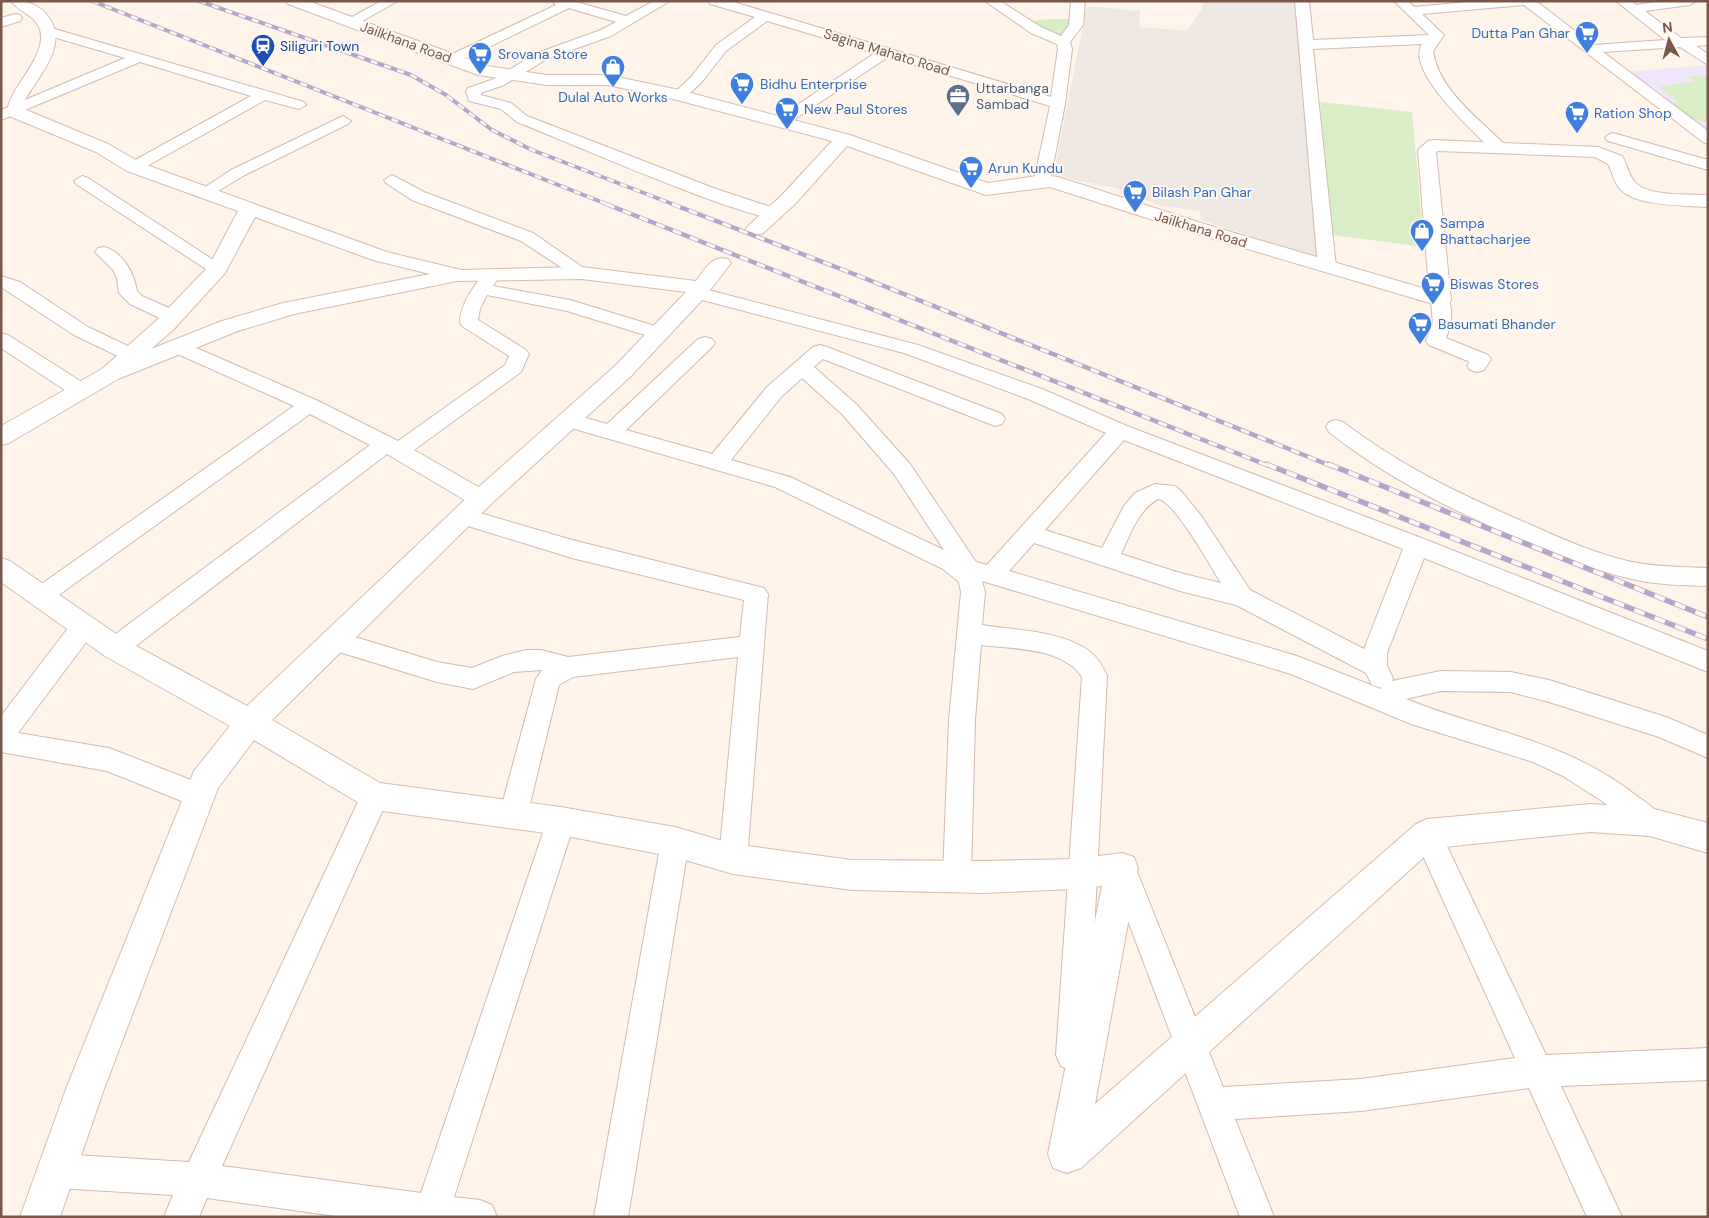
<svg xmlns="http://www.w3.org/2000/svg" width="1709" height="1218" font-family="'DM Sans',sans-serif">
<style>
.industrial{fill:#efe7e2}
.education{fill:#f1e5fb}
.green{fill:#d9edc6}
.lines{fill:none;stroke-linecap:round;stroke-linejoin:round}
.street-casing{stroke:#d2baad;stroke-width:2}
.secondary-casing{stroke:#d7bcad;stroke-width:2}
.street{fill:#fff;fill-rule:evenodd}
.secondary{fill:#fff;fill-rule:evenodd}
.rail-far2-casing{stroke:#b5a5ca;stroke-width:4}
.rail-far1-casing{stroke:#b5a5ca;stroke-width:4.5}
.rail-casing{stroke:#b5a5ca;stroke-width:5.5}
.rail-far2{stroke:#fff8f1;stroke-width:2.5;stroke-dasharray:7;stroke-linecap:butt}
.rail-far1{stroke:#fff8f1;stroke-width:3;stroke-dasharray:9;stroke-linecap:butt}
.rail{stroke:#fff8f1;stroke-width:4;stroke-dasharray:11;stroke-linecap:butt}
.labels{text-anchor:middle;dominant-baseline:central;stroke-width:4;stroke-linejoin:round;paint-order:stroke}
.far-shop-label{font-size:14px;fill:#366cbe;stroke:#fff8f1;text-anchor:start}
.far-street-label{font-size:14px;fill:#7b574a;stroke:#fff8f1}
.far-transit-label{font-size:14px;fill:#164399;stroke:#fff8f1;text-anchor:start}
.far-service-label{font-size:14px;fill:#4e5e75;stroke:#fff8f1;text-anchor:start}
</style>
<rect width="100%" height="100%" fill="#fef4e9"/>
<!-- industrial -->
<path class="industrial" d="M1204,1h91l23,257 -117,-38 -1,-9 -42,-6 -39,-16 -53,-11 -10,-8 -1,-3 32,-161 53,5 -1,16 48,4 15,-22z"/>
<!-- education -->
<path class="education" d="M1708,65v69l-81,-62z"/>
<!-- green -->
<path class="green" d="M1050,19h23l-10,16 -3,1 -32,-15z
M1708,75v48l-4,-2 -12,1 -25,-19 11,-1 -19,-15 35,-6 -6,-5z
M1320,102l92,10 12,135 -91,-12z"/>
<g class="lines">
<defs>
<path id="street" d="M381,1h17l-43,24h-10l-2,-3z
M552,1h21l53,15 28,-15h16l-59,35 -64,23 -43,26 -23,8v2l30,8 16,13 189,73 64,21 2,4 -2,4c-26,6 -224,-81 -263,-96l-16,-13 -32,-8 -3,-10 2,-3 26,-9 43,-26 64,-23 15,-8 -47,-14 -111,54h-10l-2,-3 2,-3 108,-51z
M709,1h21l321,96 7,-48 -1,-5 -26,-11 -46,-32h15l41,26 20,9 8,-11 2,-24h14l-2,24 -13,17 2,7 -7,55 -15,77 -8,5 -8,-5 16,-75 -162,-49 -102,68h-10l-3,-3 3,-3 99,-66 -108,-32 -41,30 -25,32 -17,15h-10l-2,-3 19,-18 25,-32 39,-28 -45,-13z
M1295,1h14l4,39 116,-5 -35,-34h14l6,6 64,-6h58l57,44 72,-5 -49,-39h15l5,4 25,-4h35l-6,4 -45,6 36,27 27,-1v8l-12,1 12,8v11l-28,-18 -77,5 105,79v13l-5,-2 -179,-137 -102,9 22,21 -11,16c5,38 45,67 71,93l2,3 -2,3h-12c-18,-18 -87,-79 -70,-106l-109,5 23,218 -3,4h-12l-3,-4z
M15,14l5,1 2,3 -2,3 -19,6v-9z
M48,27l256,75 2,3 -7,4 -34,-9 -125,70h-12l-2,-3 2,-3 123,-68 -111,-34 -139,58v-10l124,-52 -82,-24 -2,-3z
M343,116l8,5 -3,3 -105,52 -33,20h-12l-2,-3 35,-23z
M1613,133l95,27v10l-100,-29 -3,-3 3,-3z
M392,175l32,17 109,41 58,40 -3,4h-12l-55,-36 -109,-41 -26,-17 -2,-3z
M82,176l6,2 139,91 -3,4h-12l-136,-89 -2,-3z
M104,247c19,5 30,26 33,44l5,5 38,17 2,4 -2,4h-14l-36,-17 -11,-11 -2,-15 -4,-8 -18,-18 3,-4z
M491,270l6,1 3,4 -7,11 77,14 95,29 2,4 -2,4 -7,2 -91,-28 -80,-16 -7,14 -2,11 48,30 3,4 -8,18 -107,78 75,43 3,6 -3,6 -8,2 -8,-2 -86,-51 -263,201 -9,3 -9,-3 -3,-7 3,-7 264,-196 -60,-31 -261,188 -8,3 -8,-3 -4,-6 4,-6 261,-184 -123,-55 -3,-4 3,-4 7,-2 7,2 131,57 82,41 107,-76 4,-9 -47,-30 -2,-4c1,-20 14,-35 25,-51z
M1,276l19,6 68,45 50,24 3,4 -3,4 -7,2 -7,-2 -50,-24 -73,-48z
M697,287l221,58 124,44 85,37 297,113 284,112v21l-284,-114 -37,95v13l6,12 -1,3 49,-10 70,1 38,8 117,37 42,18v23l-49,-21 -110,-35 -38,-10 -70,-1 -35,8c82,33 158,40 231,97 11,8 21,14 27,26l-4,9 -10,4 -10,-4 -38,-30 -39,-25 -30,-14 -122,-38 -120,-50 -309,-93 3,11 -3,33c32,5 81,6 107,26 9,6 14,16 18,25l-19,379 -5,11 -11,5 -11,-5 -5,-11 26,-378c-20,-30 -69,-28 -101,-32l-6,75 -4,156 -4,9 -10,4 -10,-4 -4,-9 6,-156 12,-128 -2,-10 -16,-13 -168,-82 -214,-62 -3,-5 3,-5 7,-2 39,11 91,-85 7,-2 7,2 3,4 -3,4 -86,83 86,24 55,-67 46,-40 7,-2 7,2 175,67 3,5 -3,5 -7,2 -172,-67 -9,8 42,37 54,60 66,98 11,3 119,-132 -78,-34 -124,-46 -213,-56 -3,-4 3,-4zM802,378l40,36 52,60 50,76 -154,-73 -59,-17 50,-63zM1124,440l279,109 -39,100 -114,-59 -48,-73 -20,-25 -7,-6 -20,-2 -20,9 -11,13 -22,42 -57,-18zM1158,499c16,1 53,68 63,84l-41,-10 -59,-19c9,-19 17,-44 37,-55zM1034,543l146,48 56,14 130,68 6,12 10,3 -1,1 -84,-33 -288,-85z
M1440,294l6,2c9,12 5,30 0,42l42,17 3,4 -7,11 -7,2 -7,-2 -3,-4 3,-4 -41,-17 -3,-4 7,-17 -2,-24 3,-4z
M1,333l7,2 80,51 3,5 -3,5 -7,2 -7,-2 -73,-48z
M1336,420l7,2c57,44 120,74 186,102 33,15 67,30 103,38 25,5 50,5 76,6v18c-26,-1 -51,-1 -76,-7 -42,-9 -82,-27 -122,-44 -64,-28 -126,-59 -181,-103l-3,-5 3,-5z
M463,508l109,32 192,48 4,6 -21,265 -4,9 -10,4 -10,-4 -4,-9 19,-202 -165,20 -14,8 -32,131 -4,9 -10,3 -10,-3 -4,-9 37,-137 6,-9 -28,2 -41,17 -36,-7 -114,-35 -3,-7 3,-7 9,-3 105,32 35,6 30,-12 24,-6h15l27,7 172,-20 4,-37 -172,-42 -117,-36 -3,-6 3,-6z
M84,616l9,3 3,7 -3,7 -75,100 91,15 100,39 4,9 -4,9 -10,3 -92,-37 -106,-19v-36l74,-97z
M375,784l10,3 4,9 -167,370 199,27 126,-372 4,-9 10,-4 10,4 4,9 -121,376 26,3 12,5 5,12h-155l-135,-19 -8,19h-35l9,-22 -115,-7 -12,-5 -5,-12 5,-12 12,-5 131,8 176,-375z
M1427,821l10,4 109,230 162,-7v32l-147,6 61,131h-35l-58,-129 -168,23 -126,8 39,98h-34l-132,-349 4,-9 10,-4 10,4 91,228 138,-8 154,-21 -102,-224 4,-9z
M675,829l10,4 4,9 -61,375h-34l67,-375 4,-9z"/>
<path id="secondary" d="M11,1c17,0 29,3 39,18 18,29 -13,58 -26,83v7l84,35 33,19 246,89 74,18 121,-3 114,14c9,-12 16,-26 32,-22l3,4 -27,35 -73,78 -141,129 -218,215 108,63 181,24 114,20 58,17 119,16 132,1 90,-2 48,-6 12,4 4,11 -43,236 321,-280 11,-5 163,-15 60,4 58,15v30l-58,-17 -60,-4 -156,16 -353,320 -14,5 -14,-5 -5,-14 54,-268 -28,3 -90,4 -132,-3 -119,-16 -58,-17 -114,-22 -186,-25 -11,-4 -110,-66 -36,48 -114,301 -44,128h-40l46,-128 124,-308 4,-10 36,-45 -125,-70 -104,-74v-24l9,3 115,79 122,66 225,-213 143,-127 71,-74 -104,-13 -125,2 -163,33 -56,17 -120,48 -109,64 -8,2v-19l101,-57 55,-49 52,-54 29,-55 -111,-40 -31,-19 -87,-36c-9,-22 43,-59 30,-89 -6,-13 -20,-15 -28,-26zM255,217l118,43 57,14 -147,29 -61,18 -71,28 22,-19 52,-57z
M286,1h22l179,65 60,9h61l71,15 171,45 138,48 55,-8 15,2 153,49 218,64 -11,-140 10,-9 6,-1 164,7 24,9c5,8 6,18 12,25 12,16 56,13 74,14v12c-24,-2 -71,0 -88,-18 -6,-7 -8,-17 -12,-25l-13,-7 -157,-6 -2,1 15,148 -3,5 -8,1 -243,-72 -147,-47 -64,8 -139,-49 -52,58 -33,30h-14l-3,-4 3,-4 33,-30 51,-55 -155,-41 -69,-15h-61l-69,-10 -190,-71z"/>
</defs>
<!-- street casing -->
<use href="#street" class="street-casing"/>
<!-- secondary casing -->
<use href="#secondary" class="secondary-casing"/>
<!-- street -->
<use href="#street" class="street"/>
<!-- secondary -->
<use href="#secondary" class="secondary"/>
<defs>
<path id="rail-far2" d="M92,1l517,204
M199,1l212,74 35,20 46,35 40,20 143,55"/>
<path id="rail-far1" d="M606,204l663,262
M672,204l187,72 472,190"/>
<path id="rail" d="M1266,464l442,175
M1328,464l380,153"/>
</defs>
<!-- rail-far2 casing -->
<use href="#rail-far2" class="rail-far2-casing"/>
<!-- rail-far1 casing -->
<use href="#rail-far1" class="rail-far1-casing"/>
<!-- rail casing -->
<use href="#rail" class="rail-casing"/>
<!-- rail-far2 -->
<use href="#rail-far2" class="rail-far2"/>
<!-- rail-far1 -->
<use href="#rail-far1" class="rail-far1"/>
<!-- rail -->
<use href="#rail" class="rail"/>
</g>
<!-- icons -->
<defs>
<symbol id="supermarket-pin" viewBox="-11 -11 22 30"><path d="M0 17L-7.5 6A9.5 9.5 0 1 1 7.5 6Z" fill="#3f7fe0" stroke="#fff8f1"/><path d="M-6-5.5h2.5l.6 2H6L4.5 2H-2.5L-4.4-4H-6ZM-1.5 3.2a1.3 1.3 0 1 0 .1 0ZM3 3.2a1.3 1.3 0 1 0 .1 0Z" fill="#fff"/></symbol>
<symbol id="station-pin" viewBox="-11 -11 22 30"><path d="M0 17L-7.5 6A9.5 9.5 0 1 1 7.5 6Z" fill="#1a4fb4" stroke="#fff8f1"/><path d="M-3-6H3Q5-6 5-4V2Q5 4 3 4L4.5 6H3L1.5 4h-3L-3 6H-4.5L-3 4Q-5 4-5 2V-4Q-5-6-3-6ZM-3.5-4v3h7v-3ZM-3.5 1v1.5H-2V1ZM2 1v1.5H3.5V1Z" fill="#fff"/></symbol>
<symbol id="shop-pin" viewBox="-11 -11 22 30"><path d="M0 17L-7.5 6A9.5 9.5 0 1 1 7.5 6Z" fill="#3f7fe0" stroke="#fff8f1"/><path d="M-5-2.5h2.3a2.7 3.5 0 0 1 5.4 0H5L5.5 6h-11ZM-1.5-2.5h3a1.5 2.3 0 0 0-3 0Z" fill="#fff"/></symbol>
<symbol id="office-pin" viewBox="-11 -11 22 30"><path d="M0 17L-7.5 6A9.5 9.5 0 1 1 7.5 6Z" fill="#5c6f8a" stroke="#fff8f1"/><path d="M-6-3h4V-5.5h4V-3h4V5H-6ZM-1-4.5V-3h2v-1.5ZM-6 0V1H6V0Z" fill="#fff"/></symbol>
</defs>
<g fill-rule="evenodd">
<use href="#supermarket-pin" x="1573" y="19" width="28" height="38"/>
<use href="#station-pin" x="249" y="32" width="28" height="38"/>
<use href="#supermarket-pin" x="466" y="40" width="28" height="38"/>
<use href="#shop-pin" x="599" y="53" width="28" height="38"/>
<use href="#supermarket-pin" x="728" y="70" width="28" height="38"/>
<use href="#office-pin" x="944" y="82" width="28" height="38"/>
<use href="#supermarket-pin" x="773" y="95" width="28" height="38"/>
<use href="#supermarket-pin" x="1563" y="99" width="28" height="38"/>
<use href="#supermarket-pin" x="957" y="154" width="28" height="38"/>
<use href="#supermarket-pin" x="1121" y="178" width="28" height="38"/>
<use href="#shop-pin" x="1408" y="217" width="28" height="38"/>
<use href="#supermarket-pin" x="1419" y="270" width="28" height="38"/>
<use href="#supermarket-pin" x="1406" y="310" width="28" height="38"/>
</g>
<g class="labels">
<!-- far-shop labels -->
<g class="far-shop-label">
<text x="1570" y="33" text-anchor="end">Dutta Pan Ghar</text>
<text x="498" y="54">Srovana Store</text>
<text x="760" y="84">Bidhu Enterprise</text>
<text x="613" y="97" text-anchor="middle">Dulal Auto Works</text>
<text x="804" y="109">New Paul Stores</text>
<text x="1594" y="113">Ration Shop</text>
<text x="988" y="168">Arun Kundu</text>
<text x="1152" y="192">Bilash Pan Ghar</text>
<text x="1440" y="223">Sampa<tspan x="1440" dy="16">Bhattacharjee</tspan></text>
<text x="1450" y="284">Biswas Stores</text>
<text x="1438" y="324">Basumati Bhander</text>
</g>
<!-- far-street labels -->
<g class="far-street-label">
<text transform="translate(406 42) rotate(20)">Jailkhana Road</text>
<text transform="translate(887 52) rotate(17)">Sagina Mahato Road</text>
<text transform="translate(1201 229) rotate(17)">Jailkhana Road</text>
</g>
<!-- far-transit labels -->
<g class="far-transit-label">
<text x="280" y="46">Siliguri Town</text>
</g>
<!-- far-service labels -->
<g class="far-service-label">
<text x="976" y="88">Uttarbanga<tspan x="976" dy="16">Sambad</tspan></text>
</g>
</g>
<!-- border -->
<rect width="1709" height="1218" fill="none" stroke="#7b574a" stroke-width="5"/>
<!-- north arrow -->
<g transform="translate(1669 40) rotate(353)" stroke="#fff8f1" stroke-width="4" paint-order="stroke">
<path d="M0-4L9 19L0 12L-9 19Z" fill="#7b574a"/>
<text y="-8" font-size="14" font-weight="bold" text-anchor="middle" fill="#7b574a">N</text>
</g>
</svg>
